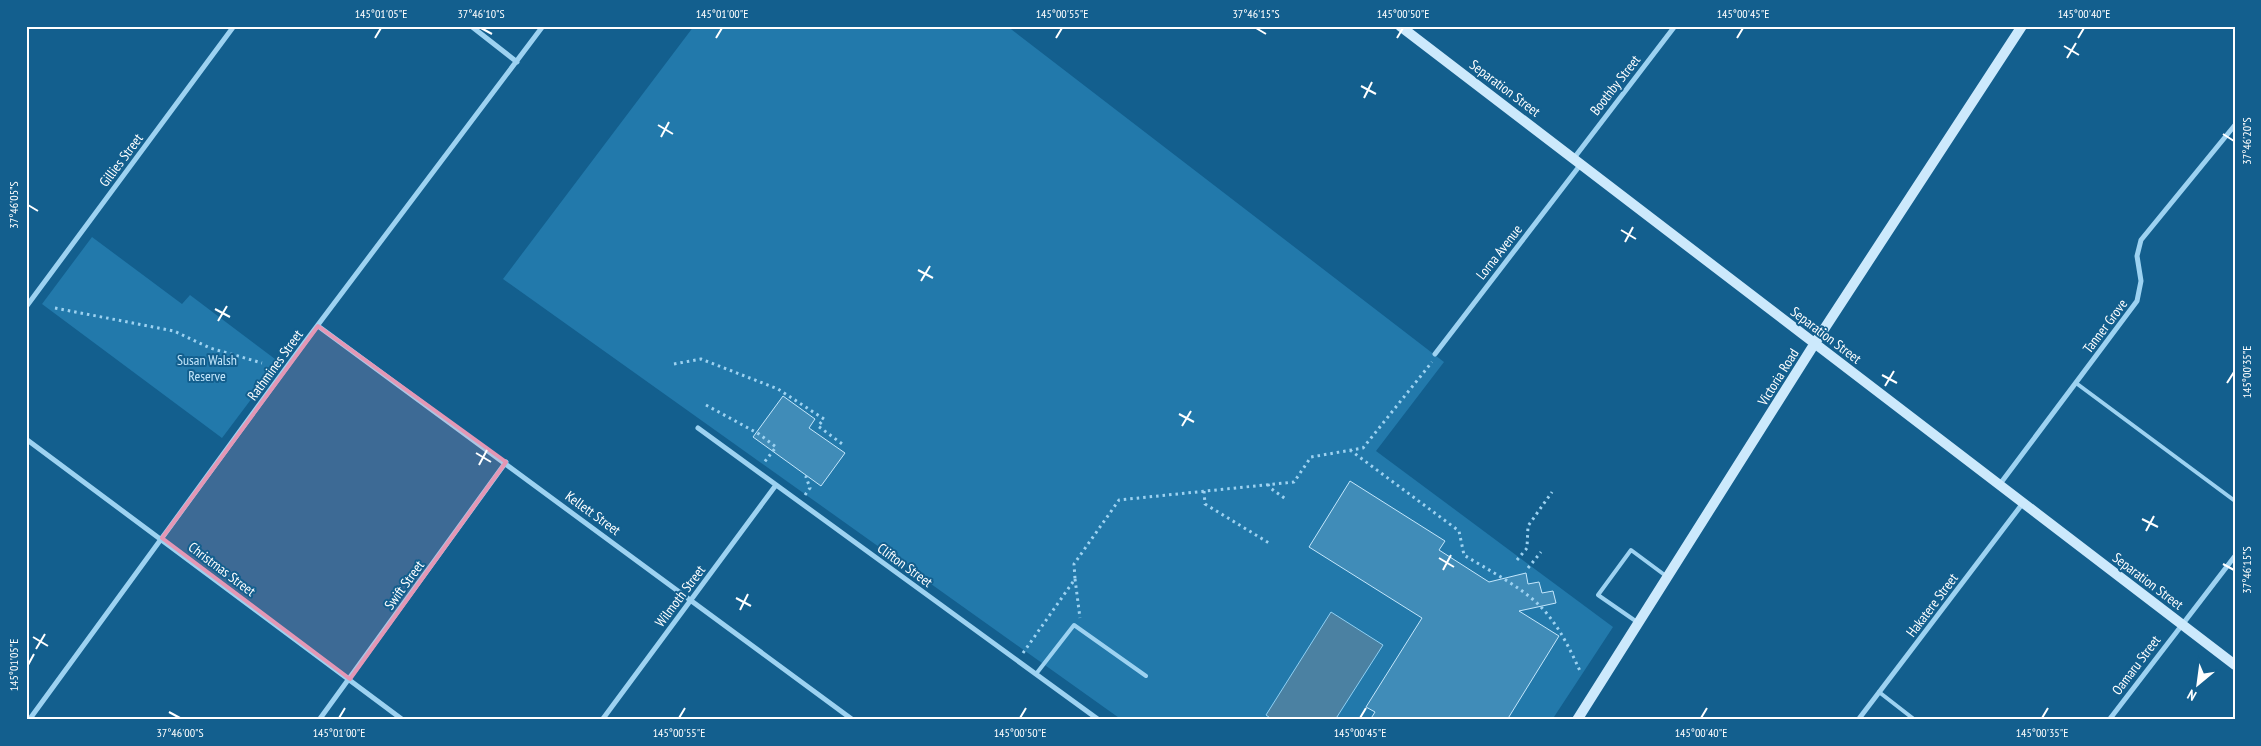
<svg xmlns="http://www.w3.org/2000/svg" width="2261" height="746" font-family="'PT Sans Narrow',sans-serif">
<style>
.green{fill:#2279ab}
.water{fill:#4b81a2;stroke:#8fd0f4}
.building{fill:#408cb8;stroke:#c4e7fc}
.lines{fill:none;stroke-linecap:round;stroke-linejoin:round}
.path{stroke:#9dd2f1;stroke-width:3;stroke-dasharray:2.5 4;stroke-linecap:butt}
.lane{stroke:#9dd2f1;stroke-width:4}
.street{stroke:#9dd2f1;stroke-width:5}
.secondary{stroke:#cce9fc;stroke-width:10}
.marked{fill:#e497b5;fill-opacity:0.2;stroke:#e497b5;stroke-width:4;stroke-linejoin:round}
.ticks{fill:none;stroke:#fff;stroke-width:2}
.labels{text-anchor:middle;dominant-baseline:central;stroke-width:4;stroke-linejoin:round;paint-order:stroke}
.street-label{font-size:14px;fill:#fff;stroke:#135f8e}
.park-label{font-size:14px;fill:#c4e7fc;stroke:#135f8e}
.neatline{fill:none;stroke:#fff;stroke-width:2}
.ticks-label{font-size:12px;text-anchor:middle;fill:#fff}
</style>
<rect width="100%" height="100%" fill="#135f8e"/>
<!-- green -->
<path class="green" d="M694,26h313l437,336 -68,89 237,176 -61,93h-430l-619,-441z
M92,237l90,67 8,-9 89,67 -57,76 -180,-134z"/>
<!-- water -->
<path class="water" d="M1331,612l52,33 -48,75h-62l-7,-5z"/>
<!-- building -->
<path class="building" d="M783,396l32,23 -6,9 36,25 -24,33 -68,-49z
M1350,481l95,60 -6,9 50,32 37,-9 2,11 11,-2 3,11 11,-2 3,12 -37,8 40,25 -52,84h-137l5,-8 -9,-5 56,-89 -113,-71z"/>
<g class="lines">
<!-- path -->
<path class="path" d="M55,308l119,23 36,17 52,15
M674,364l27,-5 77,30 46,30 -6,7 27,20
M706,405l53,29 17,13 -13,17
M1350,450l109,81 5,24c24,15 56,31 76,51 18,18 30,43 40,65
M1268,484l1,3 18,13
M1204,491l1,13 64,39
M805,495l5,-7 -4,-11 2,-3
M1517,560l10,-12 1,-22 24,-34
M1528,568l13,-16
M1075,579l5,39
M1023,653l52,-74 -1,-15 45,-64 175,-18 17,-25 52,-9 69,-86"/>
<!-- lane -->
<path class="lane" d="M2076,383l159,118
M1637,622l-39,-27 33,-45 35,26
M1036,674l38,-49 72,51
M1879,692l36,28"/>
<!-- street -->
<path class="street" d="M471,26l46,36
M1574,158l101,-132
M26,307l208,-281
M318,326l535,394
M1435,354l146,-190
M698,428l401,292
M26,439l377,281
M2000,484l137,-183 4,-20 -4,-25 4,-16 94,-115
M29,720l276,-378 238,-316
M319,720l187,-258
M602,720l174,-235
M1858,720l165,-217
M2109,720l126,-164"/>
<!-- secondary -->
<path class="secondary" d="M1400,26l835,639
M1577,720l238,-377 207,-317"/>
</g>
<!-- marked area -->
<path class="marked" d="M318,326l188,136 -156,217 -188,-141z"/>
<!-- ticks -->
<path class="ticks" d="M481,28l11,6M1256,28l10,6M375,38l6,-10M716,38l6,-10M1056,38l6,-10M1397,38l6,-10M1737,38l6,-10M2078,38l6,-10M2064,46l15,9M2067,58l9,-15M1361,86l15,8M1364,98l8,-16M658,125l15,9M2223,134l11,7M661,137l8,-15M28,205l10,6M1621,230l15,9M1625,242l8,-15M918,270l15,8M921,281l9,-15M215,309l15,8M218,321l9,-15M1882,375l15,8M2227,383l7,-11M1885,386l9,-15M1179,414l15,8M1182,426l9,-15M476,453l15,9M479,465l8,-15M2142,519l16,8M2146,531l8,-15M1439,558l15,9M2223,564l11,6M1443,570l8,-15M736,598l15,8M740,610l8,-16M33,637l15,9M36,649l9,-15M28,665l6,-11M169,712l11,6M339,718l6,-10M679,718l6,-10M1020,718l6,-10M1360,718l6,-10M1701,718l6,-10M2042,718l6,-10"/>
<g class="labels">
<!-- street labels -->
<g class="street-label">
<text transform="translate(1615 85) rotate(-52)">Boothby Street</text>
<text transform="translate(1505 88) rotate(37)">Separation Street</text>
<text transform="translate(121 160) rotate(-53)">Gillies Street</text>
<text transform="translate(1499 252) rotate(-52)">Lorna Avenue</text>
<text transform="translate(2105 326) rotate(-53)">Tanner Grove</text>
<text transform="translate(1826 335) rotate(37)">Separation Street</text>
<text transform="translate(275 365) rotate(-54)">Rathmines Street</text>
<text transform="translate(1778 377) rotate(-58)">Victoria Road</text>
<text transform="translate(593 513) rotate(36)">Kellett Street</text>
<text transform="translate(905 565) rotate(36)">Clifton Street</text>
<text transform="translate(222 569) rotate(37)">Christmas Street</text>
<text transform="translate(2148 581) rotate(37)">Separation Street</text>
<text transform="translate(404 585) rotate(-54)">Swift Street</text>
<text transform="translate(680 596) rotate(-53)">Wilmoth Street</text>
<text transform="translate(1932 605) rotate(-53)">Hakatere Street</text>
<text transform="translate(2136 665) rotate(-53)">Oamaru Street</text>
</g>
<!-- park labels -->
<g class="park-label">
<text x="207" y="360">Susan Walsh<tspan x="207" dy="16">Reserve</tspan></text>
</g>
</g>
<!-- border -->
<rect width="2261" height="746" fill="none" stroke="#135f8e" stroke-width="55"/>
<!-- north arrow -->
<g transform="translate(2198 684) rotate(209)" stroke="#135f8e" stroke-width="4" paint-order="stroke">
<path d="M0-4L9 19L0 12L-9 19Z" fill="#ffffff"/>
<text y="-8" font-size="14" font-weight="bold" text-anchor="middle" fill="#ffffff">N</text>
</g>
<rect x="28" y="28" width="2206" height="690" class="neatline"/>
<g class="ticks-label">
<text x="381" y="18">145°01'05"E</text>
<text x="481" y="18">37°46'10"S</text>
<text x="722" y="18">145°01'00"E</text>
<text x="1062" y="18">145°00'55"E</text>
<text x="1256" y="18">37°46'15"S</text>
<text x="1403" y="18">145°00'50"E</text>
<text x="1743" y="18">145°00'45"E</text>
<text x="2084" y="18">145°00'40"E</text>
<text transform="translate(2247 141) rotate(-90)" y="4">37°46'20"S</text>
<text transform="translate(14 205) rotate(-90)" y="4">37°46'05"S</text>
<text transform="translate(2247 372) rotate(-90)" y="4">145°00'35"E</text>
<text transform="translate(2247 570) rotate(-90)" y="4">37°46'15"S</text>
<text transform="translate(14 665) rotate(-90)" y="4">145°01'05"E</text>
<text x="180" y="737">37°46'00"S</text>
<text x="339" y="737">145°01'00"E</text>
<text x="679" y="737">145°00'55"E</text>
<text x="1020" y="737">145°00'50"E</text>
<text x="1360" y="737">145°00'45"E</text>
<text x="1701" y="737">145°00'40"E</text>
<text x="2042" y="737">145°00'35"E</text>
</g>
</svg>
